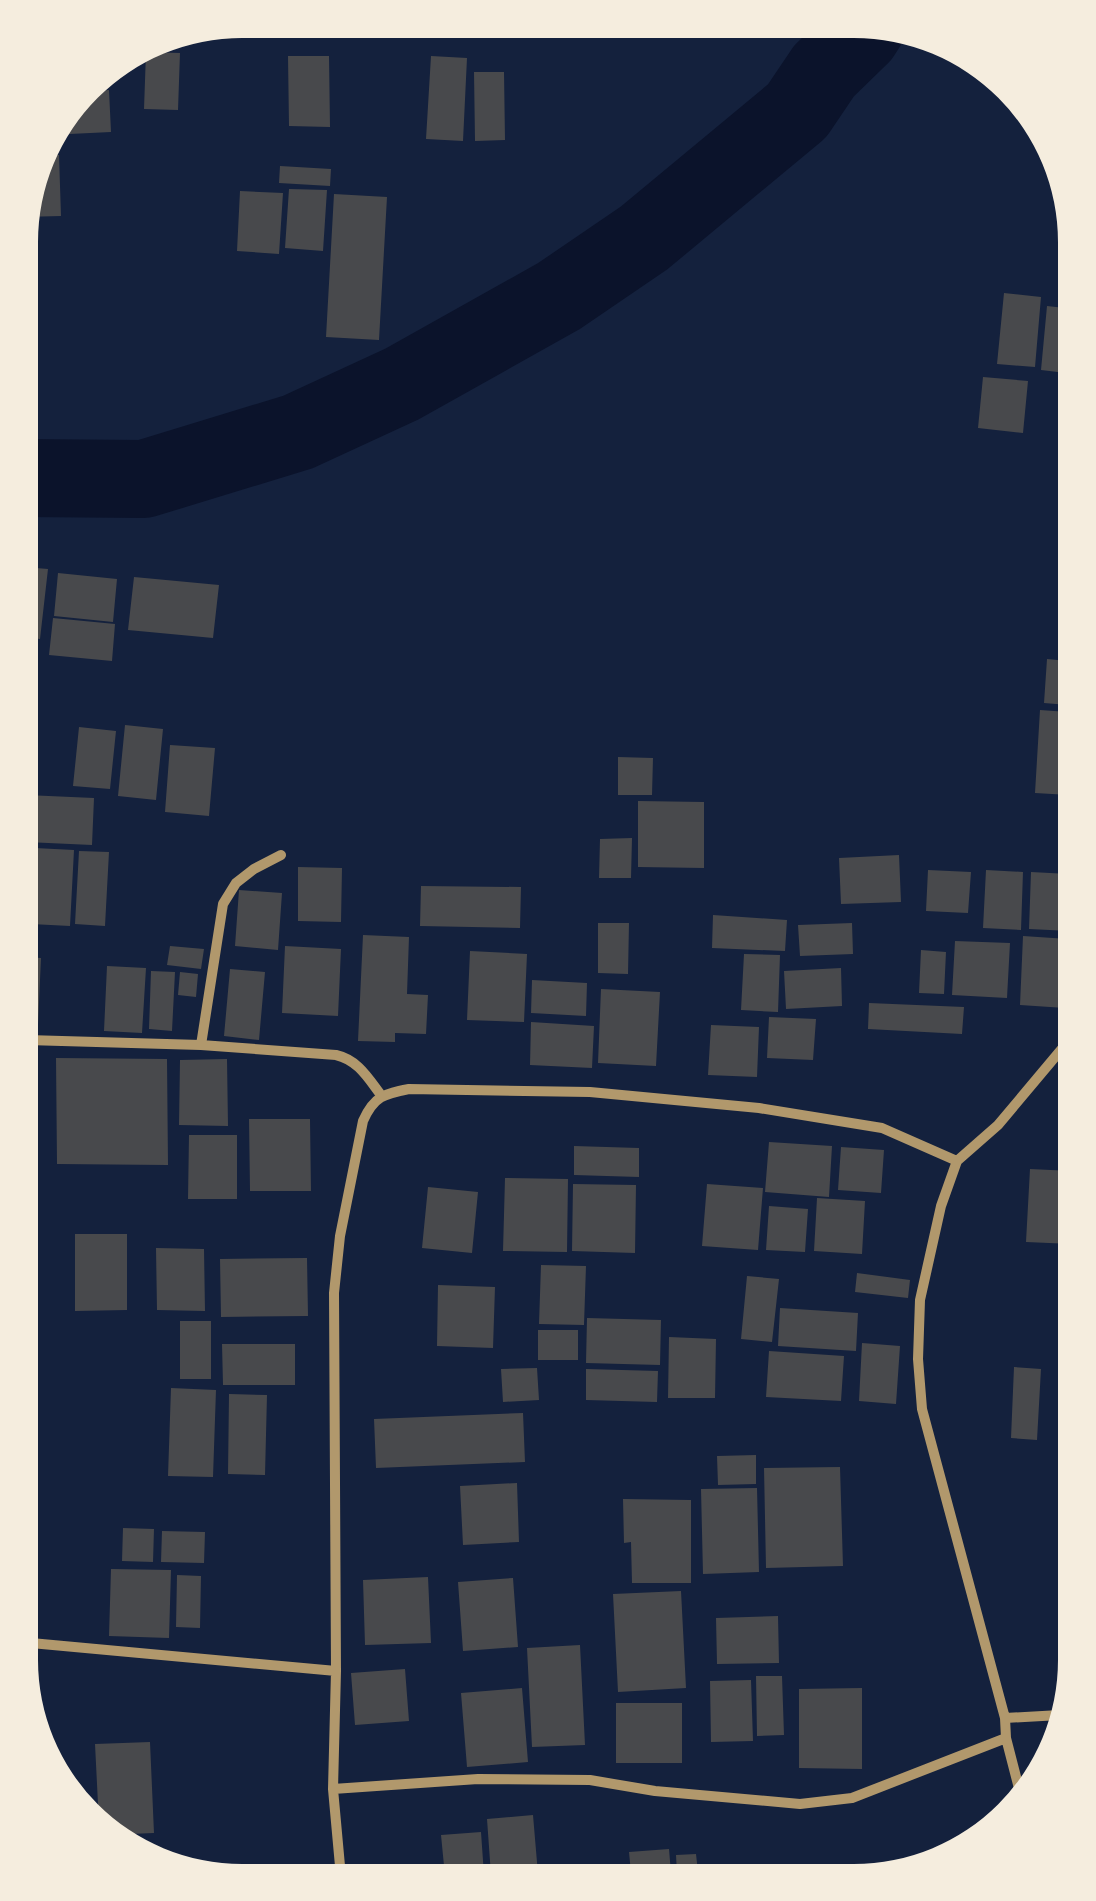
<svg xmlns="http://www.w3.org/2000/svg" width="1096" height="1901" font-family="'Fira Sans Condensed',sans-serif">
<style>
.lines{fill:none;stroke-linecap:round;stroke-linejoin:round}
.river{stroke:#0b132b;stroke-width:78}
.building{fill:#48494c}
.minor{stroke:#b1986c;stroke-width:10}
</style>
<rect width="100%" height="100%" fill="#14213d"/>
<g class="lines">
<!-- river -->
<path class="river" d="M24,478l120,1 154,-47 104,-48 157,-88 85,-58 153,-127 27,-40 37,-36 7,-11"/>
</g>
<!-- building -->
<path class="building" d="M146,52l34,1 -2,57 -34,-1z
M288,56h41l1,71 -41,-1z
M431,56l36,2 -4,83 -37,-2z
M474,72h30l1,68 -30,1z
M109,90l2,42 -62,3 33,-43z
M39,155h20l2,61 -39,1z
M280,166l51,3 -1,17 -51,-3z
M289,189l38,1 -4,61 -38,-3z
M240,191l43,2 -4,61 -42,-3z
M334,194l53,3 -8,143 -53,-3z
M1004,293l37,4 -6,70 -38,-3z
M1047,306l18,2 1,65 -25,-3z
M983,377l45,4 -5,52 -45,-5z
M24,567l24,2 -8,70 -15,-2z
M58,573l59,6 -4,43 -59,-6z
M134,577l85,8 -6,53 -85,-8z
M1061,580h6l1,51 -10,-1z
M53,618l62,6 -3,37 -63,-6z
M1047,659l21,2v44l-24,-2z
M1040,710l28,2 1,83 -34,-2z
M125,725l38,4 -7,71 -38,-4z
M79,727l37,4 -6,58 -37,-3z
M170,745l45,3 -6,68 -44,-4z
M618,757l35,1 -1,37h-34z
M26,795l68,3 -2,47 -66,-3z
M638,801l66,1v66l-66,-1z
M632,838l-1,40h-32l1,-39z
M35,848l39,2 -4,76 -39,-2z
M79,851l30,1 -4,74 -30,-2z
M899,855l2,47 -60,2 -2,-46z
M298,867l44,1 -1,54 -43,-1z
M928,870l43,2 -3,41 -42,-2z
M986,870l37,2 -2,58 -38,-2z
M1031,872l38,2 1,57 -41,-2z
M421,886l100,1 -1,41 -100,-2z
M239,890l43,3 -4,57 -43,-4z
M713,915l74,5 -2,31 -73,-3z
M598,923h31l-1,51 -30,-1z
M852,923l1,31 -53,2 -2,-31z
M363,935l46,2 -2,57 21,1 -2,39 -31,-1v9l-37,-1z
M1023,936l45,3 -3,69 -45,-3z
M955,941l55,2 -3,55 -55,-3z
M170,946l34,3 -3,20 -34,-4z
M285,946l56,3 -3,67 -56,-3z
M921,950l25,2 -2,42 -25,-1z
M470,951l57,3 -3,68 -57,-2z
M744,954l36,1 -2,57 -37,-2z
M27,957l14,1 -3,67 -11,-1z
M107,966l39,2 -4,65 -38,-2z
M841,968l1,38 -56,3 -2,-38z
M230,969l35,3 -6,68 -35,-4z
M151,971l24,1 -3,59 -23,-2z
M180,972l18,2 -2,23 -18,-2z
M532,980l55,3 -1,33 -55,-3z
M601,989l59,3 -4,74 -58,-3z
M869,1003l95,4 -2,27 -94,-5z
M769,1017l47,2 -3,41 -46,-2z
M531,1022l63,4 -2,42 -62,-3z
M711,1025l48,2 -2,50 -49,-2z
M56,1058l111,1 1,106 -111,-1z
M227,1059l1,67 -49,-1 1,-65z
M249,1119h61l1,72h-61z
M189,1135h48v64h-49z
M769,1142l63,4 -3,51 -64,-5z
M574,1146l65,2v29l-65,-2z
M841,1147l43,3 -3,43 -43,-3z
M1030,1169l42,2v73l-46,-2z
M505,1178l63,1 -1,73 -64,-1z
M573,1184l63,1 -1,68 -63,-2z
M707,1184l56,4 -5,62 -56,-4z
M428,1187l50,5 -6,61 -50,-5z
M817,1198l48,3 -3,53 -48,-3z
M769,1206l39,3 -3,43 -39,-2z
M75,1234h52v76l-52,1z
M156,1248l48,1 1,62 -48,-1z
M307,1258l1,58 -87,1 -1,-58z
M541,1265l45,1 -2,59 -45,-1z
M857,1273l53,7 -2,18 -53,-6z
M747,1276l32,3 -7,63 -31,-3z
M438,1285l57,2 -2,61 -56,-2z
M780,1308l78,5 -2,38 -78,-5z
M587,1318l74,2 -1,45 -74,-2z
M180,1321h31v58h-31z
M538,1330h40v30h-40z
M669,1337l47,2 -1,59h-47z
M862,1343l38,3 -4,58 -37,-3z
M222,1344h73v41h-72z
M769,1351l75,5 -3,45 -75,-4z
M1014,1367l27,2 -4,71 -26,-2z
M537,1368l2,32 -36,2 -2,-33z
M586,1369l72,2 -1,31 -71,-2z
M171,1388l45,2 -3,87 -45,-1z
M229,1394l38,1 -2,80 -37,-1z
M523,1413l2,49 -149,6 -2,-49z
M756,1455v29l-38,1 -1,-29z
M840,1467l3,99 -77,2 -2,-100z
M517,1483l2,59 -56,3 -3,-59z
M757,1488l2,84 -56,2 -2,-85z
M623,1499l68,1v83h-59l-1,-41 -7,1z
M123,1528l31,1 -1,33 -31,-1z
M162,1531l43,1 -1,31 -43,-1z
M111,1569l60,1 -2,68 -60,-2z
M177,1575l24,1 -1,52 -24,-1z
M428,1577l3,66 -66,2 -2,-65z
M513,1578l5,69 -55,4 -5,-69z
M1073,1584l2,1v53l-10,-1z
M681,1591l5,97 -68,4 -5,-98z
M778,1616l1,47 -62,1 -1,-46z
M580,1645l5,100 -53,2 -5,-99z
M405,1669l4,52 -54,4 -4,-52z
M756,1676h26l2,59 -27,1z
M751,1680l2,61 -42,1 -1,-61z
M522,1688l6,74 -61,5 -6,-74z
M862,1688v81l-63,-1v-79z
M616,1703h66v60h-66z
M150,1742l4,91 -48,2 -7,-11 -4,-80z
M533,1815l5,59 -47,1 -4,-56z
M481,1832l3,43 -39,1 -4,-41z
M669,1849l2,24h-40l-2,-21z
M696,1854l2,18 -21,1 -1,-18z"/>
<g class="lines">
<!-- minor -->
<path class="minor" d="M169,34l323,-5 22,-7
M27,1040l174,5 135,10c22,5 32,23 45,40
M201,1045l22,-141 13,-21 18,-14 27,-14
M31,1643l305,28
M1005,1718l55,-3
M333,1789l145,-10 112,1 65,11 145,13 52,-6 154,-60
M1022,1800l-16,-62 -1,-20 -83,-309 -4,-50 2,-59 21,-94 16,-45 41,-36 73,-87
M341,1877l-8,-88 3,-118 -2,-378 6,-57 23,-115c11,-25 21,-27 46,-32l181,3 169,16 123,20 75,33"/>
</g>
<!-- crop -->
<path d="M0 0H1096V1901H0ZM242 38H854A204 204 0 0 1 1058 242V1660A204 204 0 0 1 854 1864H242A204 204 0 0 1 38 1660V242A204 204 0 0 1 242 38Z" fill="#f5edde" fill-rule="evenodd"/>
</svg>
